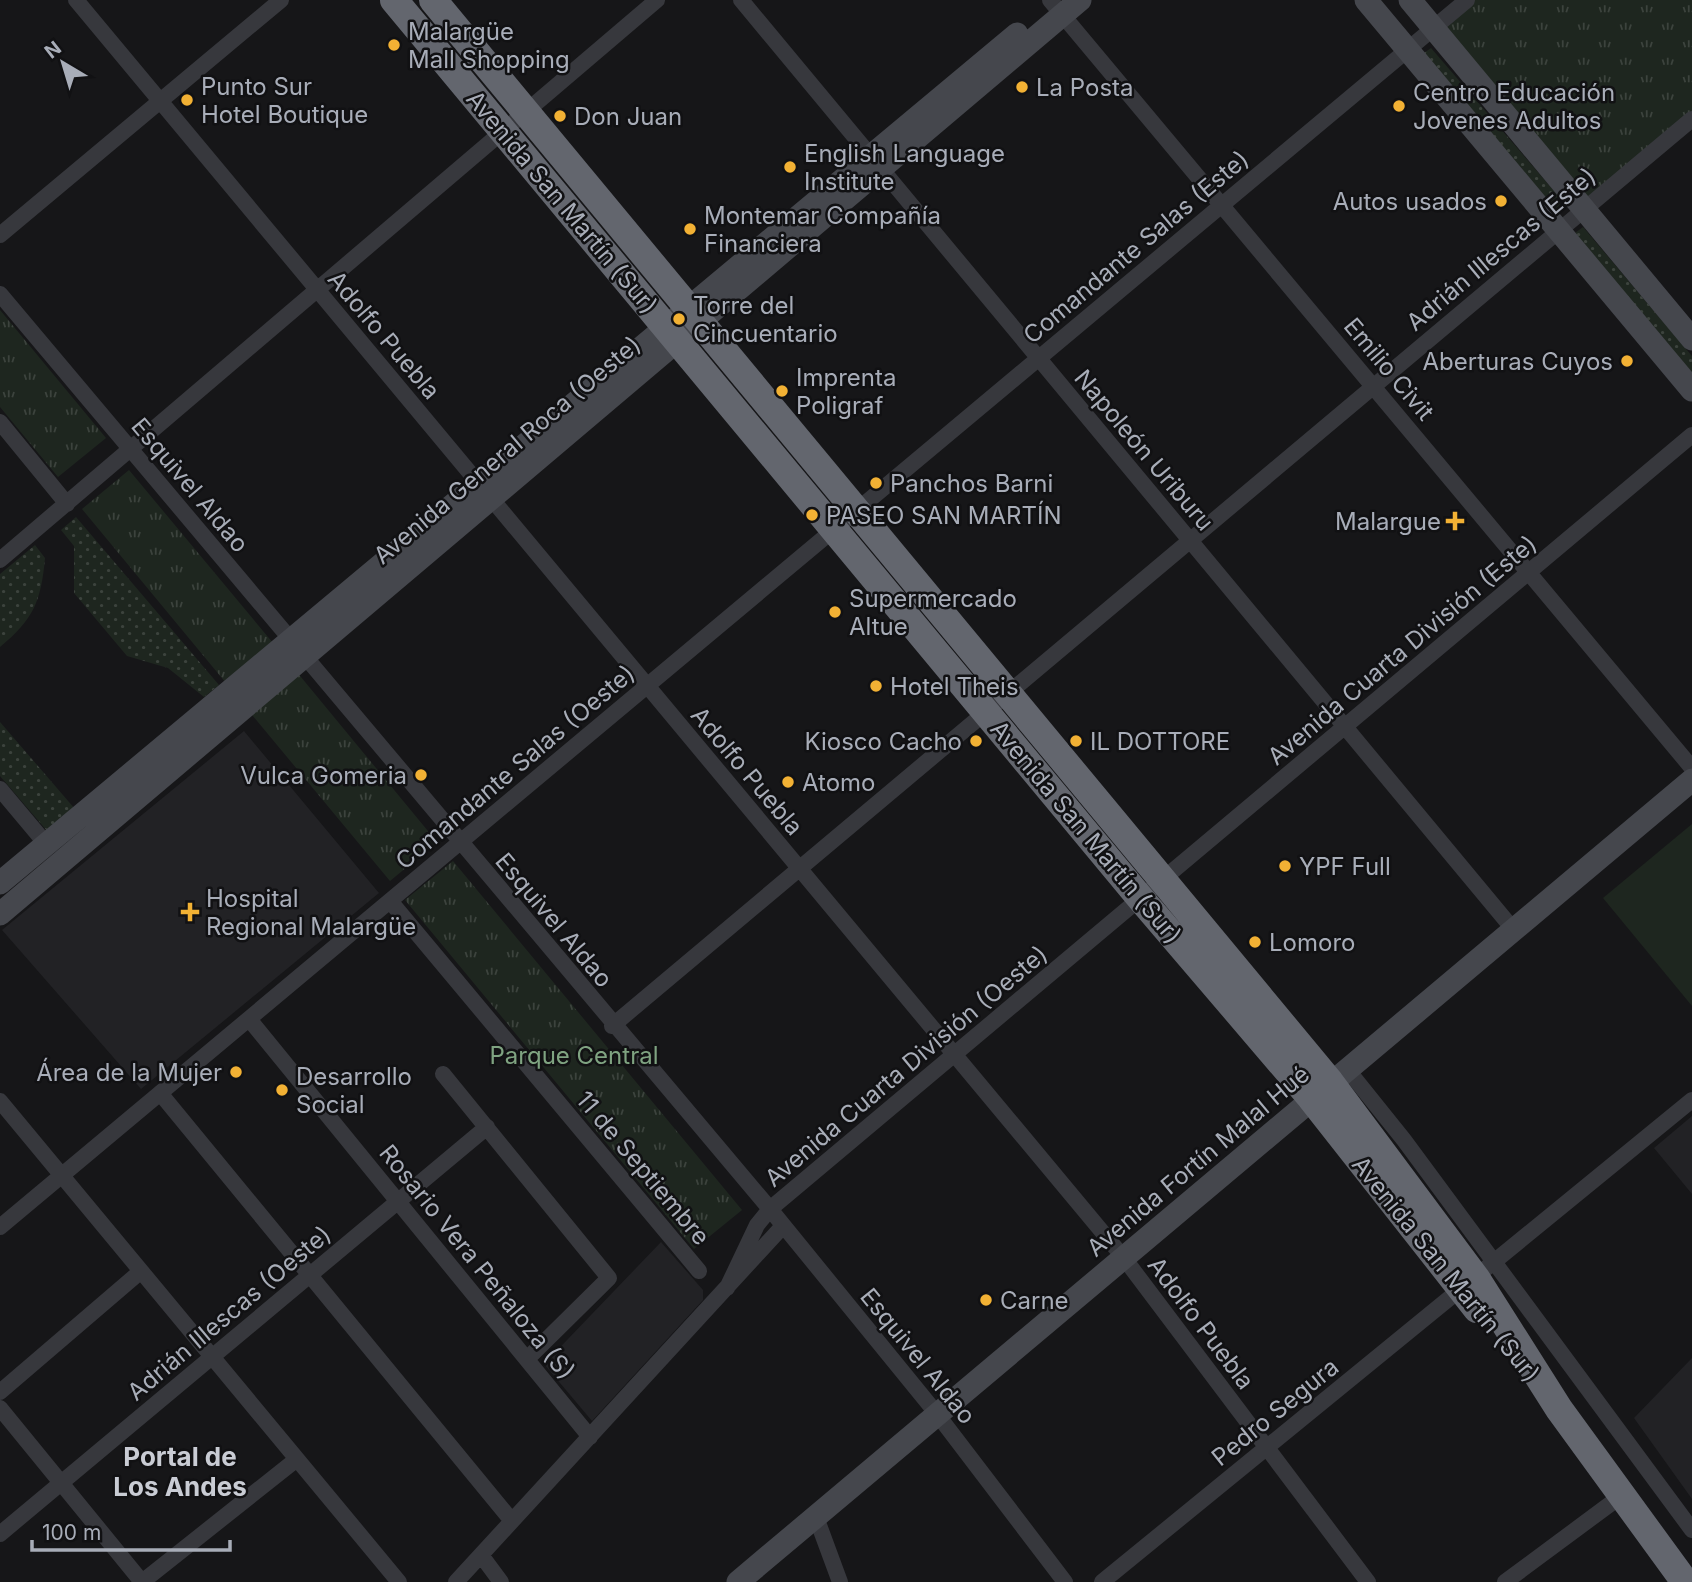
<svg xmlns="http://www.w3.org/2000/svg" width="1692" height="1582" font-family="Inter,sans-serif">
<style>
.built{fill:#222225}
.grass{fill:url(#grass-dots)}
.park{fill:url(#park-tufts)}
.pitch{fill:#1e261f}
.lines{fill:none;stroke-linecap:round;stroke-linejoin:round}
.street{stroke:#37383d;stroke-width:16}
.secondary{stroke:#45474d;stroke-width:23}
.highway{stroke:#63666e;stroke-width:28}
.poi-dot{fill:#f2b134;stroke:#111113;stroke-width:2.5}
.labels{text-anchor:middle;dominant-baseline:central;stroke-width:5;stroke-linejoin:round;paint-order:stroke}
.poi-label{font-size:24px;fill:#a8adb8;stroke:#111113;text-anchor:start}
.street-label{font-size:24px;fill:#a8adb8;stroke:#111113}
.park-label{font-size:24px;fill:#7fa381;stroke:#111113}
.neighbourhood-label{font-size:26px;font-weight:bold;fill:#c9ccd4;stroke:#111113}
</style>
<defs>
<pattern id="grass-dots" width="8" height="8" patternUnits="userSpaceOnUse" patternTransform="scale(1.75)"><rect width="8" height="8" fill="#1e261f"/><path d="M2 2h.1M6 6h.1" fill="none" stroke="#3c433d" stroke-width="1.8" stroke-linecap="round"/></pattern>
<pattern id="park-tufts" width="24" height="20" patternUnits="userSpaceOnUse" patternTransform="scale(1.75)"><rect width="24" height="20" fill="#1e261f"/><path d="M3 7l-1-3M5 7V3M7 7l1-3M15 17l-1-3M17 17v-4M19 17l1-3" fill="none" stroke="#3c433d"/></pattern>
</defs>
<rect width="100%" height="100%" fill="#161618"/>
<!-- built -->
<path class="built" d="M244,731l135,162 -238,196 -139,-159z
M1692,1116v78l-38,-46z
M661,1242l42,48v10l-111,121 -48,-57z
M1692,1358v141l-58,-81z"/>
<!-- grass -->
<path class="grass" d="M1431,48l130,151 -2,9 -5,2 -130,-157z
M1583,227l109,129v20l-117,-143z
M76,517l143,168 -15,12 -36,-29 -41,-12 -53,-63v-47l-13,-16z
M35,545l10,13c-4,43 -11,61 -45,89v-73z
M0,722l75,87 -27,23 -48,-56z"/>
<!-- park -->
<path class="park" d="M1467,0h225v119l-108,90 -150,-181z
M0,310l106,128 -48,39 -58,-70z
M129,470l144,173 -47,40 -144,-174z
M296,671l141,171 -47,39 -142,-171z
M453,861l289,349 -48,39 -289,-349z"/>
<!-- pitch -->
<path class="pitch" d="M1692,824v182l-89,-108z"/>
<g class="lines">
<!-- street -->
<path class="street" d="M76,0l1048,1258 244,324
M741,0l772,929
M1050,0l642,768
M0,235l281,-235
M0,294l770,915 167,205 128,168
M0,422l67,82
M0,560l657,-560
M0,789l47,56
M390,901l309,370
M249,1019l341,418
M612,1026l1080,-907
M1347,1069l57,71 288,390
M443,1074l166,204 -82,81
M160,1093l352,428
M0,1101l399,481
M0,1227l1467,-1227
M727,1288l30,-63 13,-16 922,-774
M0,1392l140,-120
M0,1408l142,174 155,-123
M816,1517l24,65
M0,1534l487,-407
M481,1555l20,27
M456,1582l327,-356
M1102,1582l590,-482
M1505,1582l116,-86"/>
<!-- secondary -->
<path class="secondary" d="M1366,0l326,390
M1410,0l282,339
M0,883l1017,-849
M0,914l1080,-914
M738,1582l954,-802"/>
<!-- highway -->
<path class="highway" d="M394,0l747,899 170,199 166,211
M433,0l897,1082 146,196 83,131 126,173"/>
</g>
<!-- markers -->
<g class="poi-dot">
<circle cx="394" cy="45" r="7"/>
<circle cx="1022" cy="87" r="7"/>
<circle cx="187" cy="100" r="7"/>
<circle cx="1399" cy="106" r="7"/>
<circle cx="560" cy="116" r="7"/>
<circle cx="790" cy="167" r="7"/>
<circle cx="1501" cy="201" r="7"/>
<circle cx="690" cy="229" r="7"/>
<circle cx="679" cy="319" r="7"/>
<circle cx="1627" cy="361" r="7"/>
<circle cx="782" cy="391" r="7"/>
<circle cx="876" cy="483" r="7"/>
<circle cx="812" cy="515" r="7"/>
<path d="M1451.5 510.5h7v7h7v7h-7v7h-7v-7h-7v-7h7z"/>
<circle cx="835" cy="612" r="7"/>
<circle cx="876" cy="686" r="7"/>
<circle cx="976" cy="741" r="7"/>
<circle cx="1076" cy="741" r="7"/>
<circle cx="421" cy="775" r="7"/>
<circle cx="788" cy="782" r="7"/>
<circle cx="1285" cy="866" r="7"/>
<path d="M186.5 901.5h7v7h7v7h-7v7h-7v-7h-7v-7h7z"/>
<circle cx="1255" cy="942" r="7"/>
<circle cx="236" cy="1072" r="7"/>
<circle cx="282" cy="1090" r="7"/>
<circle cx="986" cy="1300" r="7"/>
</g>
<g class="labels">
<!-- poi labels -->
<g class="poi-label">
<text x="408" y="31">Malargüe<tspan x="408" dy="28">Mall Shopping</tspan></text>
<text x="201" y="86">Punto Sur<tspan x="201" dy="28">Hotel Boutique</tspan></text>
<text x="1036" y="87">La Posta</text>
<text x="1413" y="92">Centro Educación<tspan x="1413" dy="28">Jovenes Adultos</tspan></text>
<text x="574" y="116">Don Juan</text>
<text x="804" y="153">English Language<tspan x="804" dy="28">Institute</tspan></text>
<text x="1487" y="201" text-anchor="end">Autos usados</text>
<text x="704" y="215">Montemar Compañía<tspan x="704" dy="28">Financiera</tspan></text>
<text x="693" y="305">Torre del<tspan x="693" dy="28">Cincuentario</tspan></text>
<text x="1613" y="361" text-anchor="end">Aberturas Cuyos</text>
<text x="796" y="377">Imprenta<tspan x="796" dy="28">Poligraf</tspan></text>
<text x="890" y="483">Panchos Barni</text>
<text x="826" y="515">PASEO SAN MARTÍN</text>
<text x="1441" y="521" text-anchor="end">Malargue</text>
<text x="849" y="598">Supermercado<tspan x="849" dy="28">Altue</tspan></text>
<text x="890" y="686">Hotel Theis</text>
<text x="962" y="741" text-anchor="end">Kiosco Cacho</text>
<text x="1090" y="741">IL DOTTORE</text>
<text x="407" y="775" text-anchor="end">Vulca Gomeria</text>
<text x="802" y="782">Atomo</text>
<text x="1299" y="866">YPF Full</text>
<text x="206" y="898">Hospital<tspan x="206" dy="28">Regional Malargüe</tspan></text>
<text x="1269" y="942">Lomoro</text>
<text x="222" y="1072" text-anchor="end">Área de la Mujer</text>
<text x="296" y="1076">Desarrollo<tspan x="296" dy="28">Social</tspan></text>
<text x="1000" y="1300">Carne</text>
</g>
<!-- street labels -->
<g class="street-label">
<text transform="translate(562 202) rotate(50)">Avenida San Martín (Sur)</text>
<text transform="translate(1136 247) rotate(-40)">Comandante Salas (Este)</text>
<text transform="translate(1501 249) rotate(-40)">Adrián Illescas (Este)</text>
<text transform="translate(384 335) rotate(50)">Adolfo Puebla</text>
<text transform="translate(1389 369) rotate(50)">Emilio Civit</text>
<text transform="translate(507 450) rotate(-40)">Avenida General Roca (Oeste)</text>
<text transform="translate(1144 450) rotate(50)">Napoleón Uriburu</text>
<text transform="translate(190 485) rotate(50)">Esquivel Aldao</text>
<text transform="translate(1402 650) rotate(-40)">Avenida Cuarta División (Este)</text>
<text transform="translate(515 767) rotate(-40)">Comandante Salas (Oeste)</text>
<text transform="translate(747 771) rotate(50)">Adolfo Puebla</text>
<text transform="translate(1086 832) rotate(50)">Avenida San Martín (Sur)</text>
<text transform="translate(554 920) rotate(50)">Esquivel Aldao</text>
<text transform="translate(906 1066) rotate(-40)">Avenida Cuarta División (Oeste)</text>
<text transform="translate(1198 1161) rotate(-40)">Avenida Fortín Malal Hué</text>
<text transform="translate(643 1168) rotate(50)">11 de Septiembre</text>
<text transform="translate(477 1262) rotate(51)">Rosario Vera Peñaloza (S)</text>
<text transform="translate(1446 1269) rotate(51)">Avenida San Martín (Sur)</text>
<text transform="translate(229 1313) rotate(-40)">Adrián Illescas (Oeste)</text>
<text transform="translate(1201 1323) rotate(53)">Adolfo Puebla</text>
<text transform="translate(918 1356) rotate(51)">Esquivel Aldao</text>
<text transform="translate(1275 1412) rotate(-39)">Pedro Segura</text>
</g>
<!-- park labels -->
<g class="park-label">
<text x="574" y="1055">Parque Central</text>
</g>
<!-- neighbourhood labels -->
<g class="neighbourhood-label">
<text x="180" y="1456">Portal de<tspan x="180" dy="30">Los Andes</tspan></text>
</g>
</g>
<!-- north arrow -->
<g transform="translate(63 63) rotate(322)" stroke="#111113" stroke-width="5" paint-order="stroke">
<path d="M0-5L12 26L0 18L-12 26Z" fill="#a8adb8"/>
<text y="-10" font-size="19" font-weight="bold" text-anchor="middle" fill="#a8adb8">N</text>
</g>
<!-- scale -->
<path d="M32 1540v10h198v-10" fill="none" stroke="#a8adb8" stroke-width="3.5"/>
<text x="42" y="1540" font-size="21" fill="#a8adb8" stroke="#111113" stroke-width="5" paint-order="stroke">100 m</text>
</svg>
